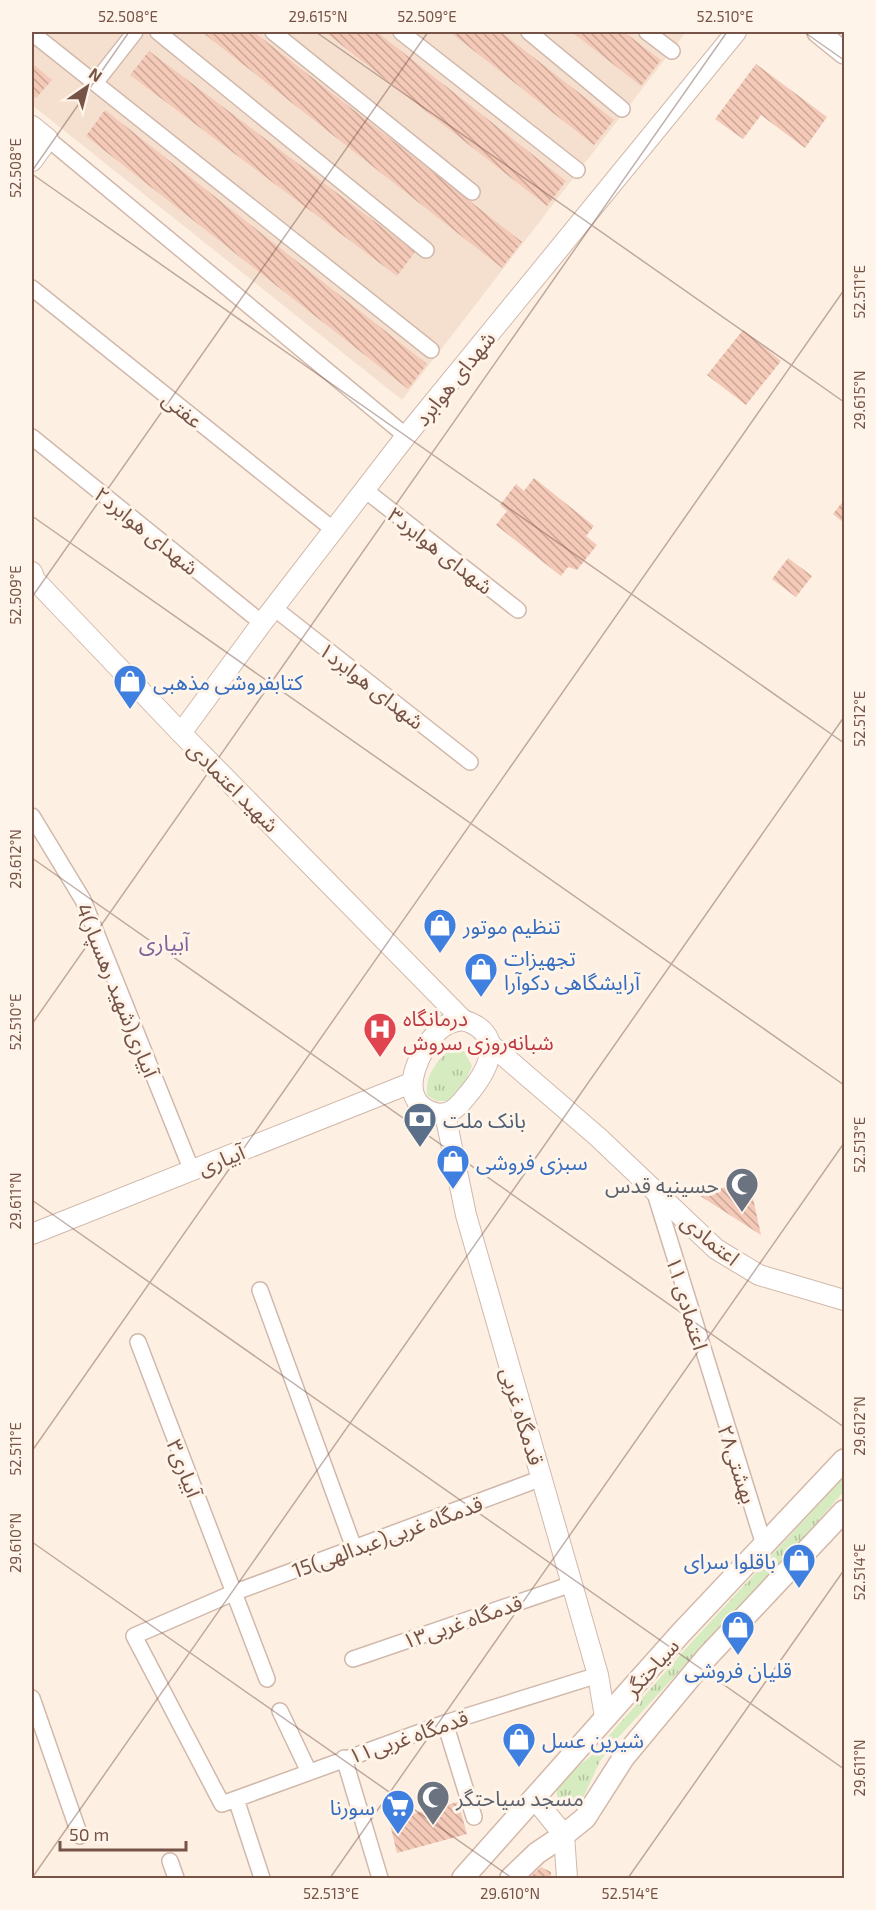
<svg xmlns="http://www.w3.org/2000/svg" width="876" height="1910" font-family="'Exo 2','Noto Sans Arabic',sans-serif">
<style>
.residential{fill:#f5e0d0}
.grass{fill:url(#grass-tufts)}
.building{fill:url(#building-back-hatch)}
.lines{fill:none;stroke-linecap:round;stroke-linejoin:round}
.minor-casing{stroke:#d1b8ab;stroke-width:18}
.tertiary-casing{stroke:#d1b8ab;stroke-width:22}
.secondary-casing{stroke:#d4b7a8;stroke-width:24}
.minor{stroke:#fff;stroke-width:15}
.tertiary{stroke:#fff;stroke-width:20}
.secondary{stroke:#fff;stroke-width:21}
.ticks{fill:none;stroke:#765347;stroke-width:1.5;stroke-opacity:0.45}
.labels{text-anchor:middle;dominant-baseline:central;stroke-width:6;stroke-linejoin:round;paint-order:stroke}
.street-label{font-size:21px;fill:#765347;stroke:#fff4e9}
.shop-label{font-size:21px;fill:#366cbe;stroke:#fff4e9;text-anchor:start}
.health-label{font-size:21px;fill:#be3a42;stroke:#fff4e9;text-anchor:start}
.service-label{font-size:21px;fill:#4e5e75;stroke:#fff4e9;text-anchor:start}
.worship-label{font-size:21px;fill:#5b616d;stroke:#fff4e9;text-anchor:end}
.neighbourhood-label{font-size:22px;fill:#81629a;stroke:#fff4e9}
.neatline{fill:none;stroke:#765347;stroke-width:2}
.ticks-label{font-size:15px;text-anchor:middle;fill:#765347}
</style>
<defs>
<pattern id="grass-tufts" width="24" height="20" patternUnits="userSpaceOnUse" patternTransform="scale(1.5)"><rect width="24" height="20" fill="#d6ebc0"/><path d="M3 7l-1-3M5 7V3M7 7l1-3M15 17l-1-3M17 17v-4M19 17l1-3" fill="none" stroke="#b2c19e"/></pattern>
<pattern id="building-back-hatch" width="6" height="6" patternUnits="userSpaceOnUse" patternTransform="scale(1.5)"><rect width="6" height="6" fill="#f4c9b8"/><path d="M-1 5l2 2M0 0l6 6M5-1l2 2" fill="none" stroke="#caa697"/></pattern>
</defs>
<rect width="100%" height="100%" fill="#fdf0e2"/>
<!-- residential -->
<path class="residential" d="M32,32h654l-284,368 -370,-295z"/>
<!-- grass -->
<path class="grass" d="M450,1050l14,1 8,15 -8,19 -15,16h-13l-9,-6c-2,-19 9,-34 23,-45z
M844,1477v14l-76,88 -71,73 -82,89 -15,20 -17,37 -8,8 -10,-1 -8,-7v-11l9,-12 24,-18 100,-113z"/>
<!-- building -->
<path class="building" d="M202,32h52l268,210 -20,26z
M325,32h52l189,149 -19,25z
M450,32h51l113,88 -20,25z
M572,32h52l37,28 -20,26z
M149,51l266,201 -18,24 -267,-201z
M32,63l20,17 -16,18 -4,-4z
M756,64l71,53 -22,31 -44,-33 -18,24 -28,-20z
M105,110l322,254 -19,25 -322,-253z
M743,330l38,31 -35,44 -39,-30z
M534,478l60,48 -8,10 11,9 -20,25 -9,-3 -7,9 -65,-51 11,-14 -7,-6 16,-21 8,7z
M844,500v23l-11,-9z
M788,558l24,18 -16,21 -24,-18z
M750,1184l11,51 -67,-43z
M458,1802l9,32 -70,19 -8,-33z
M541,1867l10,5v6h-22z"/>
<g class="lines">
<defs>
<path id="minor" d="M158,32l268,218
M273,32l199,160
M401,32l176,138
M529,32l93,77
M647,32l25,19
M32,33l399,317
M95,83l40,-51
M48,139l358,297
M32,288l303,243
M32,437l230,186
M365,490l153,120
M274,608l196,154
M32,816l51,84 109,271
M654,1190l110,355
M260,1290l94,258
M138,1342l129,337
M542,1478l-309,115 -99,43 88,168 223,-81 153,-48
M353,1659l219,-75
M32,1698l48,138
M280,1711l29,61
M445,1723l29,94
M344,1758l36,120
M236,1799l26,79
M170,1861l6,17"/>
<path id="tertiary" d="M32,126l16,13 -16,22
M32,572l3,8 146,153 282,287
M181,733l81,-110 144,-187 330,-404
M463,1020c42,13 28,46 7,72 -7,8 -14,19 -24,21 -8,2 -16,-1 -22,-5 -26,-18 -2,-60 14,-77 7,-7 16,-10 25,-11z
M490,1044l108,93 118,112 43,26 85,25
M445,1114l21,101 132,460 7,42
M32,1234l379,-151
M534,1798l30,37 3,43"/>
<path id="secondary" d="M818,32l26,21
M463,1878l217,-244 164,-174
M511,1878l26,-25 27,-18 21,-17 39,-61 83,-100 137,-146"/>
</defs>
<!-- minor casing -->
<use href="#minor" class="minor-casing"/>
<!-- tertiary casing -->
<use href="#tertiary" class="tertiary-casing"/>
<!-- secondary casing -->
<use href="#secondary" class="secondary-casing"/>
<!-- minor -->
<use href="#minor" class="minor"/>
<!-- tertiary -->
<use href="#tertiary" class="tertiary"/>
<!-- secondary -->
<use href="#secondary" class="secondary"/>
</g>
<!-- ticks -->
<path class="ticks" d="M316,32l528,370M804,32l40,28M32,171l97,-139M32,174l812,569M32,516l812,569M32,597l396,-565M32,858l812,569M32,1024l695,-992M32,1200l812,569M32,1451l812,-1161M32,1542l480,336M32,1878l812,-1161M330,1878l514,-735M628,1878l216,-308"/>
<!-- icons -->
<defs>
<symbol id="shop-pin" viewBox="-11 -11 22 30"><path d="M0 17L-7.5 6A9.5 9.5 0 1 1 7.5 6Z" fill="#3f7fe0" stroke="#fff4e9"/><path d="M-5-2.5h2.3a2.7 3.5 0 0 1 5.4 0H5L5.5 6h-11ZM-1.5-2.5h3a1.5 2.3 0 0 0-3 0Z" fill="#fff"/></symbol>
<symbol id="hospital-pin" viewBox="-11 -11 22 30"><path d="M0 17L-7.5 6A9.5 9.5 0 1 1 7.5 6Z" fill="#e0444e" stroke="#fff4e9"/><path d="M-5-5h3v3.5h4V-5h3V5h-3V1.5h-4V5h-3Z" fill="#fff"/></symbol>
<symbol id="bank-pin" viewBox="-11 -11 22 30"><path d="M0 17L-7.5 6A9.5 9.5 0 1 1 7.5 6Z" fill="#5c6f8a" stroke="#fff4e9"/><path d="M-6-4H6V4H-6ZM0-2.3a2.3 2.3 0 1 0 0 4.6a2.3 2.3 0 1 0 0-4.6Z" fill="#fff"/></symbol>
<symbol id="mosque-pin" viewBox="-11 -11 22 30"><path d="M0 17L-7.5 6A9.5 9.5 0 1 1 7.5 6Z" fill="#6b7280" stroke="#fff4e9"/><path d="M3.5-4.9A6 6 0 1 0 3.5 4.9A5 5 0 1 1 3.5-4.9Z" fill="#fff"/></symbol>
<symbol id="supermarket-pin" viewBox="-11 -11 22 30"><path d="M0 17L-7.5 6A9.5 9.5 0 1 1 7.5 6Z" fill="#3f7fe0" stroke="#fff4e9"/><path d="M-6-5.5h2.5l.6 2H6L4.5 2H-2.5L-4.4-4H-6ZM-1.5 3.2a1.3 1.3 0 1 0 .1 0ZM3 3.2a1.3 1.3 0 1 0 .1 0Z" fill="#fff"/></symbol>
</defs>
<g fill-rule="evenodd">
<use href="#shop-pin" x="111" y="662" width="38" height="52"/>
<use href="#shop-pin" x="421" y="906" width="38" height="52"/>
<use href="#shop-pin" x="462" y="950" width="38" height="52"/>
<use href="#hospital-pin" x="361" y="1010" width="38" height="52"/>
<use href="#bank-pin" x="401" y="1100" width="38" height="52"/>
<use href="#shop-pin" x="434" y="1142" width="38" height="52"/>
<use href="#mosque-pin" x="723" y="1165" width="38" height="52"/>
<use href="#shop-pin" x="780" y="1541" width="38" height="52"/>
<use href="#shop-pin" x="719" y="1608" width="38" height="52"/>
<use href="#shop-pin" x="500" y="1720" width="38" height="52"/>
<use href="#mosque-pin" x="414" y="1778" width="38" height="52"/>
<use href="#supermarket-pin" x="379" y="1787" width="38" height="52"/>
</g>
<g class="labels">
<!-- street labels -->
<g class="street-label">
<text transform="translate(454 378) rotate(-51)">شهدای هوابرد</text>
<text transform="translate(183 409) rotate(39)">عفتی</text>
<text transform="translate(147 530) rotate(39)">شهدای هوابرد۲</text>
<text transform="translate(441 550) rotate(38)">۳شهدای هوابرد</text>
<text transform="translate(372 685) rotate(38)">شهدای هوابرد۱</text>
<text transform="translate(234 786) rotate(45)">شهید اعتمادی</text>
<text transform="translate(118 990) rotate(68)">4آبیاری(شهید رهسپار)</text>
<text transform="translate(221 1159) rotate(-22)">آبیاری</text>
<text transform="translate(711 1239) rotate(39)">اعتمادی</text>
<text transform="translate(688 1303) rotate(73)">۱۱ اعتمادی</text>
<text transform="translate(523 1416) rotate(73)">قدمگاه غربی</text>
<text transform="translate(738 1464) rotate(72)">۲۸بهشتی</text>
<text transform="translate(185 1468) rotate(69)">آبیاری۳</text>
<text transform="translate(387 1536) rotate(-20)">15قدمگاه غربی(عبدالهی)</text>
<text transform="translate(462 1621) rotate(-19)">قدمگاه غربی۱۳</text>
<text transform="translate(651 1667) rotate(-48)">سیاحتگر</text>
<text transform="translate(408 1736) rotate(-19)">قدمگاه غربی۱۱</text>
</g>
<!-- shop labels -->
<g class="shop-label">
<text x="153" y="681">کتابفروشی مذهبی</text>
<text x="463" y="925">تنظیم موتور</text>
<text x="504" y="957">تجهیزات<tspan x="504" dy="24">آرایشگاهی دکوآرا</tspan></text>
<text x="476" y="1161">سبزی فروشی</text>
<text x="776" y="1560" text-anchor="end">باقلوا سرای</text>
<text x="738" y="1669" text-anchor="middle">قلیان فروشی</text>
<text x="542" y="1739">شیرین عسل</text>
<text x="375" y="1806" text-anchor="end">سورنا</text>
</g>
<!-- health labels -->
<g class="health-label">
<text x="403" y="1017">درمانگاه<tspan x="403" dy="24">شبانه‌روزی سروش</tspan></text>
</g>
<!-- service labels -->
<g class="service-label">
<text x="443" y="1119">بانک ملت</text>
</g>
<!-- worship labels -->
<g class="worship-label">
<text x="719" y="1184">حسینیه قدس</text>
<text x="456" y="1797" text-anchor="start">مسجد سیاحتگر</text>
</g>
<!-- neighbourhood labels -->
<g class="neighbourhood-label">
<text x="164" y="942">آبیاری</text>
</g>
</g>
<!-- border -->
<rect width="876" height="1910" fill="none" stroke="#fff4e9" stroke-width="66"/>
<!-- north arrow -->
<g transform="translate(87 87) rotate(35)" stroke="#fff4e9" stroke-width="4.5" paint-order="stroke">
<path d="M0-4.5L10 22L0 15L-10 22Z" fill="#765347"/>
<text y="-9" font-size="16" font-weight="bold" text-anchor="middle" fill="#765347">N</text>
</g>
<!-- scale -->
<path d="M60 1841v9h126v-9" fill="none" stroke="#765347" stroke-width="3"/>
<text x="69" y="1841" font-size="18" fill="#765347" stroke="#fff4e9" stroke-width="4.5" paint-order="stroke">50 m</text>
<rect x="33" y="33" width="810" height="1844" class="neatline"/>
<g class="ticks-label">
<text x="128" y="22">52.508°E</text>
<text x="318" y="22">29.615°N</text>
<text x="427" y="22">52.509°E</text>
<text x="725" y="22">52.510°E</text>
<text transform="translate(16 168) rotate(-90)" y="5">52.508°E</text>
<text transform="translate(860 292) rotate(-90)" y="5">52.511°E</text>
<text transform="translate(860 400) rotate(-90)" y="5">29.615°N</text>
<text transform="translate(16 595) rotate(-90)" y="5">52.509°E</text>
<text transform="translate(860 719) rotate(-90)" y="5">52.512°E</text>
<text transform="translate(16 859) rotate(-90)" y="5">29.612°N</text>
<text transform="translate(16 1022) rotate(-90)" y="5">52.510°E</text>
<text transform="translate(860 1145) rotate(-90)" y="5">52.513°E</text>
<text transform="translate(16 1201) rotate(-90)" y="5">29.611°N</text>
<text transform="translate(860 1426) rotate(-90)" y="5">29.612°N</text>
<text transform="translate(16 1449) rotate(-90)" y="5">52.511°E</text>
<text transform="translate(16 1543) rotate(-90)" y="5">29.610°N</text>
<text transform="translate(860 1572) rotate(-90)" y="5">52.514°E</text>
<text transform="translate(860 1768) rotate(-90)" y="5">29.611°N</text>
<text x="331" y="1899">52.513°E</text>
<text x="510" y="1899">29.610°N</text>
<text x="630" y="1899">52.514°E</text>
</g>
</svg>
